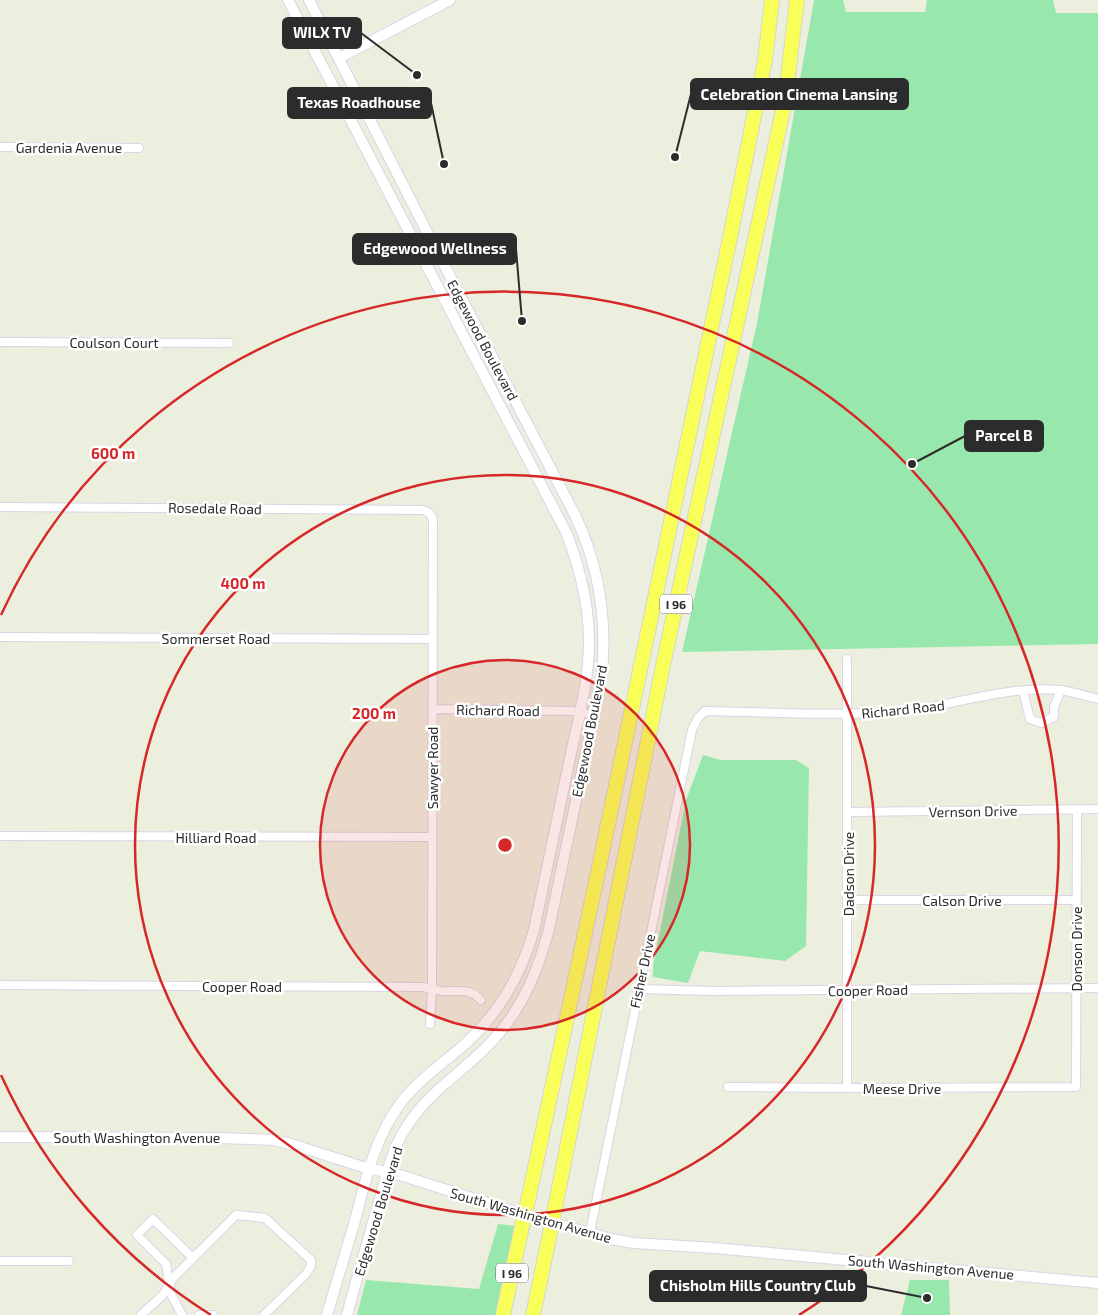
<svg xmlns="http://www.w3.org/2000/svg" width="1098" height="1315" font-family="'Exo 2',sans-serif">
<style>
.green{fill:#98e8ad}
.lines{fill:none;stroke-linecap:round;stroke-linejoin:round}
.street-casing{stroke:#dbd3e6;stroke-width:10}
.secondary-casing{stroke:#dbd3e6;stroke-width:12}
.highway-casing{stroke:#d5d5d5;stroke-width:16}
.street{stroke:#fff;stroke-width:8}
.secondary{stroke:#fff;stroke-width:10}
.highway{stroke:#f9ff59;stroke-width:14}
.highway-bridge-casing{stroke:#d5d5d5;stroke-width:16;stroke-linecap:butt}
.highway-bridge{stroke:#f9ff59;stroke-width:14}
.ring{fill:none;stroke:#d62828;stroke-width:2.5}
.labels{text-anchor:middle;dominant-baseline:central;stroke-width:5;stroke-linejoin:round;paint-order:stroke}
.shield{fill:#fff;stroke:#6b6b6b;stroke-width:1}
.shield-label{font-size:12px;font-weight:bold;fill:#2c2c2c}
.street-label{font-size:14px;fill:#2c2c2c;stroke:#fff}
.centre{fill:#d62828;stroke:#fff;stroke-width:2.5}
.ring-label{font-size:15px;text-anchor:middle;font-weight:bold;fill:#d62828;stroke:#fff;stroke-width:5;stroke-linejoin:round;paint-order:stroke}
.leader{fill:none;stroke:#2c2c2c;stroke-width:2}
.callout-dot{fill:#2c2c2c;stroke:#fff;stroke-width:2}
.callout{fill:#2c2c2c;stroke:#2c2c2c;stroke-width:2}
.callout-label{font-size:15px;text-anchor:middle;font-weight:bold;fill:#fff}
</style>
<rect width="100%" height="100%" fill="#ecefde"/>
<!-- green -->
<path class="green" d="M814,0h29l3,12h79l2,-12h126l3,13h42v631l-416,8 75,-329z
M703,755l18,5h75l13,8 -3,178 -21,15 -85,-10 -12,32 -35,-6v-11l33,-166z
M498,1224l18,2 -19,89h-140l9,-35 113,9z
M910,1280h39l1,35h-49z"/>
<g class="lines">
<defs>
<path id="street" d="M0,147l139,1
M0,342l229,1
M0,507l423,3 6,3 4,6 -1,470 -2,35
M0,637l432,2
M847,659v429
M1023,691l7,28 11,4 13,-6v-10l7,-17
M432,709l140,2 22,4
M848,812l250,-3
M0,836l432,1
M848,900h228
M0,985l422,2c7,1 14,3 20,4 17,1 26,-4 39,9
M638,989l75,2 385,-3
M728,1087l119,1 229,-1 1,-277
M588,1234l3,-7 101,-497 6,-12 7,-7c64,1 127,5 190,1 56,-5 109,-27 166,-22 12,2 25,6 37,9
M0,1261h69
M141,1315l22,-20 10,-17 63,-63 29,3 46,42v6l-5,8 -42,41
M182,1315l-11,-21 -5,-30 -29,-29 16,-16 40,39
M199,1315h14"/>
<path id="secondary" d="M288,0l279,534c13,36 22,70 22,108 0,39 -11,78 -19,116 -12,58 -24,115 -36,172 -14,47 -34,82 -70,115 -22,19 -46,35 -64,59 -26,35 -35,79 -46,120 -9,30 -18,61 -27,91
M309,0l120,236 146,279c25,53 33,108 26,166l-52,248c-13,50 -32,91 -71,126 -29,27 -53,41 -74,76 -13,21 -18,47 -25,71 -11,38 -22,75 -32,113
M339,58l111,-58
M0,1137l220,1 53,2 18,4 72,23 37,8 112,36 99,28 23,4 80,5 384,35"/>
<path id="highway" d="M529,1196l69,-324 134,-644 33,-168 7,-60
M555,1208l108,-543 122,-564 12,-101
M503,1315l18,-84
M533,1315l16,-77"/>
</defs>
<!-- street casing -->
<use href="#street" class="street-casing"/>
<!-- secondary casing -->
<use href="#secondary" class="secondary-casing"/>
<!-- highway casing -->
<use href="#highway" class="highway-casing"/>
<!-- street -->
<use href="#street" class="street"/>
<!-- secondary -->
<use href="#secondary" class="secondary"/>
<!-- highway -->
<use href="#highway" class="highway"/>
<defs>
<path id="highway-bridge" d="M521,1231l8,-35
M549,1238l6,-30"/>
</defs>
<!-- highway-bridge casing -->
<use href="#highway-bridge" class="highway-bridge-casing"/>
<!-- highway-bridge -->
<use href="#highway-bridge" class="highway-bridge"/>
</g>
<!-- distance rings -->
<circle cx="505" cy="845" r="185" fill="#d62828" fill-opacity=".12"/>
<g class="ring">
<circle cx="505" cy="845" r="185"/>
<circle cx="505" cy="845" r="370"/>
<path d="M211 1315A554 554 0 0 1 1 1075M1 615A554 554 0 1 1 799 1315"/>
</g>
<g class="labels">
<!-- shield labels -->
<g class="shield">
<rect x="660" y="594.5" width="32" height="19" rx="4"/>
<rect x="496" y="1263.5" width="32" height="19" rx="4"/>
</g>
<g class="shield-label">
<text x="676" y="604">I 96</text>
<text x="512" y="1273">I 96</text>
</g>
<!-- street labels -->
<g class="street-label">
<text x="69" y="147">Gardenia Avenue</text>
<text transform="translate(483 340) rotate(62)">Edgewood Boulevard</text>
<text x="114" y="342">Coulson Court</text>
<text transform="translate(215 508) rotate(1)">Rosedale Road</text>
<text x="216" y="638">Sommerset Road</text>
<text transform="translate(903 709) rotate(-6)">Richard Road</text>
<text transform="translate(498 710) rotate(1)">Richard Road</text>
<text transform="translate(589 731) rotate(-79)">Edgewood Boulevard</text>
<text transform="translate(432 768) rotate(-90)">Sawyer Road</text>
<text transform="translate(973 811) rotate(-1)">Vernson Drive</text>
<text x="216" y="837">Hilliard Road</text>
<text transform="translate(848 874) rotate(-90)">Dadson Drive</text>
<text x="962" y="900">Calson Drive</text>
<text transform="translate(1076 949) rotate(-90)">Donson Drive</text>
<text transform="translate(642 971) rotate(-78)">Fisher Drive</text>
<text x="242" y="986">Cooper Road</text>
<text transform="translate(868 990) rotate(-1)">Cooper Road</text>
<text x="902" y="1088">Meese Drive</text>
<text x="137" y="1137">South Washington Avenue</text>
<text transform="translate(378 1211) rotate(-73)">Edgewood Boulevard</text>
<text transform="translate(531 1215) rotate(16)">South Washington Avenue</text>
<text transform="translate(931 1267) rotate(5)">South Washington Avenue</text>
</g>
</g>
<circle cx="505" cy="845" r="8" class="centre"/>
<g class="ring-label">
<text x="113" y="459">600 m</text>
<text x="243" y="589">400 m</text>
<text x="374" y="719">200 m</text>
</g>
<!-- callouts -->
<path class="leader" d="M417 75L361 33M675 157L691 94M444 164L431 103M522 321L516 249M912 464L965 436M927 1298L866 1286"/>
<g class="callout-dot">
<circle cx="417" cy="75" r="5"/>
<circle cx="675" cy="157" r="5"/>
<circle cx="444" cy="164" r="5"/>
<circle cx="522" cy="321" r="5"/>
<circle cx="912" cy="464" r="5"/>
<circle cx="927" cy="1298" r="5"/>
</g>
<g class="callout">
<rect x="283" y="18" width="78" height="30" rx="5"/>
<rect x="691" y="79" width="217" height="30" rx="5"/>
<rect x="288" y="88" width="143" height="30" rx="5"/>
<rect x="353" y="234" width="163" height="30" rx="5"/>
<rect x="965" y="421" width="78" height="30" rx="5"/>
<rect x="650" y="1271" width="216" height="30" rx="5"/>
</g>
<g class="callout-label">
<text x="322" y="38">WILX TV</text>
<text x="799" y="100">Celebration Cinema Lansing</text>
<text x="359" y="108">Texas Roadhouse</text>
<text x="435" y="254">Edgewood Wellness</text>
<text x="1004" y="441">Parcel B</text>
<text x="758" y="1291">Chisholm Hills Country Club</text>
</g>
</svg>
